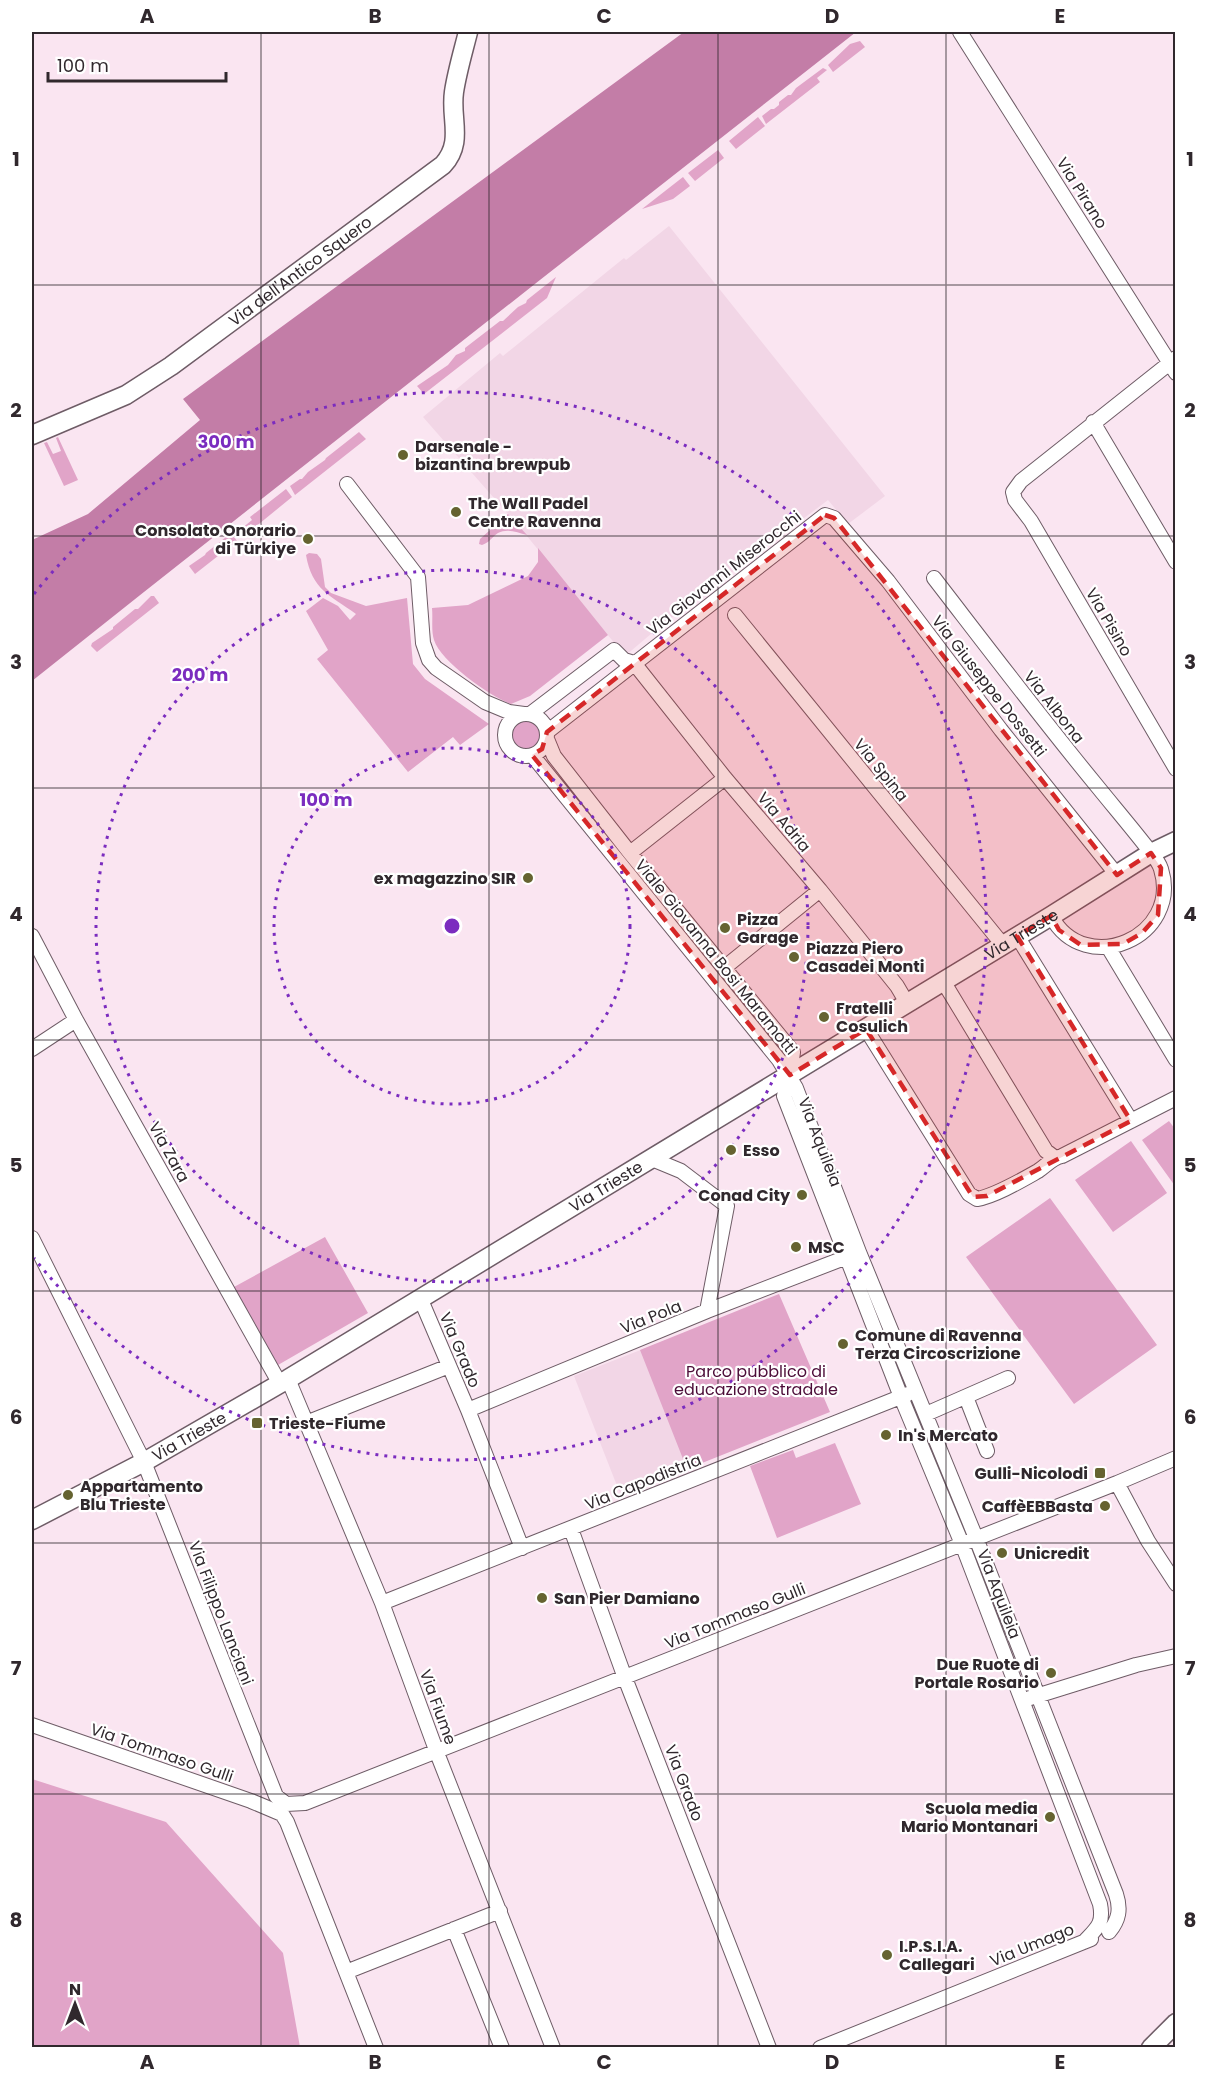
<svg xmlns="http://www.w3.org/2000/svg" width="1207" height="2079" font-family="Poppins,sans-serif">
<style>
.built{fill:#f2d6e6}
.green{fill:#e1a4c8}
.water{fill:#c37da7}
.lines{fill:none;stroke-linecap:round;stroke-linejoin:round}
.street-casing{stroke:#6e5c66;stroke-width:16}
.secondary-casing{stroke:#6e5c66;stroke-width:21}
.street{stroke:#fff;stroke-width:14}
.secondary{stroke:#fff;stroke-width:18}
.marked{fill:#d62828;fill-opacity:0.2;stroke:#d62828;stroke-width:4.5;stroke-dasharray:12 8;stroke-linejoin:round}
.grid{fill:none;stroke:#30282d;stroke-width:1.5;stroke-opacity:0.55}
.ring{fill:none;stroke:#7b2cbf;stroke-width:3;stroke-dasharray:3 6}
.poi-dot{fill:#656330;stroke:#fff;stroke-width:2}
.labels{text-anchor:middle;dominant-baseline:central;stroke-width:4.5;stroke-linejoin:round;paint-order:stroke}
.street-label{font-size:16px;fill:#30282d;stroke:#fff}
.poi-label{font-size:16px;font-weight:bold;fill:#30282d;stroke:#fff;text-anchor:start}
.park-label{font-size:16px;fill:#4c0c38;stroke:#fff}
.centre{fill:#7b2cbf;stroke:#fff;stroke-width:3}
.ring-label{font-size:18px;text-anchor:middle;font-weight:bold;fill:#7b2cbf;stroke:#fff;stroke-width:4.5;stroke-linejoin:round;paint-order:stroke}
.neatline{fill:none;stroke:#30282d;stroke-width:2}
.grid-label{font-size:20px;text-anchor:middle;font-weight:bold;fill:#30282d}
</style>
<rect width="100%" height="100%" fill="#fae5f1"/>
<!-- built -->
<path class="built" d="M669,226l216,270 -37,28 -20,-24 -170,128 -33,28 -103,-126 -99,-113 77,-64 3,3 121,-98 2,2z
M679,1335l46,118 -104,43 -47,-120z"/>
<!-- green -->
<path class="green" d="M860,41l5,6 -32,25 -5,-7 22,-21z
M823,68l4,2 -10,8 3,4 -54,42 -4,-8 9,-7h3l5,-4v-3l9,-7h3l5,-7z
M758,117l7,9 -29,23 -7,-8z
M718,150l6,8 -29,23 -7,-8z
M683,177l7,9 -17,13 -31,10z
M556,277l-9,21 -123,96 -7,-8 31,-21 8,-10 9,-4v-3l35,-27h3l15,-14 8,-4 1,-3z
M359,432l7,7 -71,56 -5,-9 10,-7h2l6,-7 17,-12 1,-2z
M58,437l20,43 -14,6 -20,-43 3,-1 6,12 8,-3 -5,-13z
M286,489l6,8 -38,31 -3,-4 -14,10 -1,-1 16,-13 -2,-3z
M508,514l19,21c-10,-3 -20,-7 -29,-2 -6,4 -9,10 -16,12l-3,-1 1,-5z
M231,533l6,8 -42,33 -6,-8 16,-11 1,-2z
M538,548l70,87 -78,61 -19,8c-20,-7 -70,-42 -77,-64 -3,-9 -1,-22 -2,-32l36,-3 60,-29 10,-14z
M309,553l8,1 4,5 4,28 6,6 35,13 41,-8 6,66 12,15 64,45 -29,21 -7,-8 -45,35 -91,-113 11,-9 -22,-39 17,-13 15,8 12,14 6,-6c-26,-19 -44,-24 -50,-59z
M151,596h3l5,7 -62,49 -6,-6 1,-3 21,-14v-2l22,-18h3z
M512 735a14 14 0 1 1 28 0a14 14 0 1 1-28 0Z
M1169,1121l6,8v57l-33,-46z
M1131,1141l36,52 -54,39 -38,-52z
M1050,1198l107,147 -83,59 -108,-147z
M325,1237l43,76 -90,52 -44,-78z
M779,1294l51,118 -143,57 -47,-119z
M835,1443l26,61 -84,34 -27,-72 43,-16 3,8z
M32,1779l134,43 117,131 17,94h-268z"/>
<!-- water -->
<path class="water" d="M684,32h172c-275,216 -550,431 -824,649v-141l56,-26 112,-94 -17,-21z"/>
<g class="lines">
<defs>
<path id="street" d="M960,32l216,341
M1176,358l-155,123 -8,11 2,8 16,21 145,248
M1093,422l83,140
M347,484l71,93 5,66 6,17 7,8 49,34 24,10 15,2
M934,578c54,70 107,140 163,208 17,21 35,42 52,64 4,5 10,12 12,19 21,68 -76,110 -110,47
M735,615l268,330
M634,663l91,115 95,112 77,96 10,17
M505 735a21 21 0 1 1 42 0a21 21 0 1 1-42 0Z
M530,714l84,-64 10,10 10,3
M547,732l278,-217 9,3 54,63 113,149 116,145
M547,739l7,17 76,97 163,199 -3,23 -6,21 117,301 61,147 138,360c4,20 -3,24 -16,38
M532,755l247,305 17,28 63,164 117,286 140,356c5,15 3,26 -7,38
M630,853l95,-75
M32,936l44,84 204,364
M1017,936l114,185
M1108,947l68,113
M724,968l96,-78
M943,981l103,170 8,6
M866,1029l103,165 8,5c18,-3 45,-19 61,-28 9,-6 14,-13 24,-15l114,-58
M32,1049l44,-29
M652,1159l29,12 46,35 -20,105
M32,1238l112,224 132,334 10,8 19,-1 812,-320 59,-25
M421,1300l47,110 54,138
M288,1379l94,224 57,155 114,290
M966,1397l21,54
M468,1410l239,-99 140,-54
M926,1414l82,-36
M306,1423l143,-57
M1117,1483l31,58 28,43
M571,1529l54,149 144,370
M382,1603l526,-209
M1030,1698l106,-33 40,-9
M32,1725l219,76 31,13 5,8 89,226
M454,1929l48,119
M346,1972l154,-61
M820,2048l271,-109"/>
<g id="secondary">
<path id="s1" d="M32,435l94,-40 45,-29 272,-201c21,-23 7,-46 11,-73 3,-20 9,-40 14,-60"/>
<path id="s2" d="M32,1520l112,-58 144,-83 763,-463 100,-63 25,-12"/>
<path d="M1151,2048l25,-25"/>
</g>
</defs>
<!-- street casing -->
<use href="#street" class="street-casing"/>
<!-- secondary casing -->
<use href="#secondary" class="secondary-casing"/>
<!-- street -->
<use href="#street" class="street"/>
<!-- secondary -->
<use href="#secondary" class="secondary"/>
</g>
<!-- marked area -->
<path class="marked" d="M825,515l9,3 283,357 34,-22 10,15 -3,47 -16,18 -19,11 -42,1 -22,-15 -8,-14 -34,20 114,185 -144,75 -14,1 -107,-168 -76,46 -258,-320 10,-6 5,-17z"/>
<!-- grid -->
<path class="grid" d="M261,32v2016M489,32v2016M718,32v2016M946,32v2016M32,285h1144M32,536h1144M32,788h1144M32,1040h1144M32,1291h1144M32,1543h1144M32,1794h1144"/>
<!-- distance rings -->
<g class="ring">
<circle cx="452" cy="926" r="178"/>
<circle cx="452" cy="926" r="356"/>
<path d="M34 594A534 534 0 1 1 34 1258"/>
</g>
<!-- markers -->
<g class="poi-dot">
<circle cx="403" cy="455" r="6"/>
<circle cx="456" cy="512" r="6"/>
<circle cx="308" cy="539" r="6"/>
<circle cx="528" cy="878" r="6"/>
<circle cx="725" cy="928" r="6"/>
<circle cx="794" cy="957" r="6"/>
<circle cx="824" cy="1017" r="6"/>
<circle cx="731" cy="1150" r="6"/>
<circle cx="802" cy="1195" r="6"/>
<circle cx="796" cy="1247" r="6"/>
<circle cx="843" cy="1344" r="6"/>
<rect x="251" y="1417" width="12" height="12" rx="3"/>
<circle cx="886" cy="1435" r="6"/>
<rect x="1094" y="1467" width="12" height="12" rx="3"/>
<circle cx="68" cy="1495" r="6"/>
<circle cx="1105" cy="1506" r="6"/>
<circle cx="1002" cy="1553" r="6"/>
<circle cx="542" cy="1598" r="6"/>
<circle cx="1051" cy="1673" r="6"/>
<circle cx="1050" cy="1817" r="6"/>
<circle cx="887" cy="1955" r="6"/>
</g>
<g class="labels">
<!-- street labels -->
<g class="street-label">
<text transform="translate(1082 193) rotate(58)">Via Pirano</text>
<text stroke="none"><textPath href="#s1" startOffset="316">Via dell'Antico Squero</textPath></text>
<text transform="translate(724 573) rotate(-38)">Via Giovanni Miserocchi</text>
<text transform="translate(1109 622) rotate(60)">Via Pisino</text>
<text transform="translate(989 686) rotate(52)">Via Giuseppe Dossetti</text>
<text transform="translate(1054 707) rotate(52)">Via Albona</text>
<text transform="translate(881 770) rotate(51)">Via Spina</text>
<text transform="translate(784 822) rotate(50)">Via Adria</text>
<text stroke="none"><textPath href="#s2" startOffset="1150">Via Trieste</textPath></text>
<text transform="translate(716 957) rotate(51)">Viale Giovanna Bosi Maramotti</text>
<text transform="translate(820 1142) rotate(69)">Via Aquileia</text>
<text transform="translate(169 1152) rotate(61)">Via Zara</text>
<text stroke="none"><textPath href="#s2" startOffset="664">Via Trieste</textPath></text>
<text transform="translate(651 1317) rotate(-22)">Via Pola</text>
<text transform="translate(460 1350) rotate(67)">Via Grado</text>
<text stroke="none"><textPath href="#s2" startOffset="178">Via Trieste</textPath></text>
<text transform="translate(643 1482) rotate(-22)">Via Capodistria</text>
<text transform="translate(999 1594) rotate(69)">Via Aquileia</text>
<text transform="translate(221 1613) rotate(69)">Via Filippo Lanciani</text>
<text transform="translate(735 1616) rotate(-22)">Via Tommaso Gulli</text>
<text transform="translate(438 1707) rotate(70)">Via Fiume</text>
<text transform="translate(162 1753) rotate(19)">Via Tommaso Gulli</text>
<text transform="translate(684 1783) rotate(69)">Via Grado</text>
<text transform="translate(1032 1945) rotate(-22)">Via Umago</text>
</g>
<!-- poi labels -->
<g class="poi-label">
<text x="415" y="446">Darsenale -<tspan x="415" dy="18">bizantina brewpub</tspan></text>
<text x="468" y="503">The Wall Padel<tspan x="468" dy="18">Centre Ravenna</tspan></text>
<text x="296" y="530" text-anchor="end">Consolato Onorario<tspan x="296" dy="18">di Türkiye</tspan></text>
<text x="516" y="878" text-anchor="end">ex magazzino SIR</text>
<text x="737" y="919">Pizza<tspan x="737" dy="18">Garage</tspan></text>
<text x="806" y="948">Piazza Piero<tspan x="806" dy="18">Casadei Monti</tspan></text>
<text x="836" y="1008">Fratelli<tspan x="836" dy="18">Cosulich</tspan></text>
<text x="743" y="1150">Esso</text>
<text x="790" y="1195" text-anchor="end">Conad City</text>
<text x="808" y="1247">MSC</text>
<text x="855" y="1335">Comune di Ravenna<tspan x="855" dy="18">Terza Circoscrizione</tspan></text>
<text x="269" y="1423">Trieste-Fiume</text>
<text x="898" y="1435">In's Mercato</text>
<text x="1088" y="1473" text-anchor="end">Gulli-Nicolodi</text>
<text x="80" y="1486">Appartamento<tspan x="80" dy="18">Blu Trieste</tspan></text>
<text x="1093" y="1506" text-anchor="end">CaffèEBBasta</text>
<text x="1014" y="1553">Unicredit</text>
<text x="554" y="1598">San Pier Damiano</text>
<text x="1039" y="1664" text-anchor="end">Due Ruote di<tspan x="1039" dy="18">Portale Rosario</tspan></text>
<text x="1038" y="1808" text-anchor="end">Scuola media<tspan x="1038" dy="18">Mario Montanari</tspan></text>
<text x="899" y="1946">I.P.S.I.A.<tspan x="899" dy="18">Callegari</tspan></text>
</g>
<!-- park labels -->
<g class="park-label">
<text x="756" y="1371">Parco pubblico di<tspan x="756" dy="18">educazione stradale</tspan></text>
</g>
</g>
<circle cx="452" cy="926" r="9" class="centre"/>
<g class="ring-label">
<text x="226" y="448">300 m</text>
<text x="200" y="681">200 m</text>
<text x="326" y="806">100 m</text>
</g>
<!-- border -->
<rect width="1207" height="2079" fill="none" stroke="#ffffff" stroke-width="66"/>
<!-- north arrow -->
<g transform="translate(75 2004)" stroke="#ffffff" stroke-width="4.5" paint-order="stroke">
<path d="M0-4.5L10 22L0 15L-10 22Z" fill="#30282d"/>
<text y="-9" font-size="16" font-weight="bold" text-anchor="middle" fill="#30282d">N</text>
</g>
<!-- scale -->
<path d="M48 72v9h178v-9" fill="none" stroke="#30282d" stroke-width="3"/>
<text x="57" y="72" font-size="18" fill="#30282d" stroke="#ffffff" stroke-width="4.5" paint-order="stroke">100 m</text>
<rect x="33" y="33" width="1141" height="2013" class="neatline"/>
<g class="grid-label">
<text x="147" y="23">A</text>
<text x="375" y="23">B</text>
<text x="604" y="23">C</text>
<text x="832" y="23">D</text>
<text x="1060" y="23">E</text>
<text x="16" y="166">1</text>
<text x="1190" y="166">1</text>
<text x="16" y="417">2</text>
<text x="1190" y="417">2</text>
<text x="16" y="669">3</text>
<text x="1190" y="669">3</text>
<text x="16" y="921">4</text>
<text x="1190" y="921">4</text>
<text x="16" y="1172">5</text>
<text x="1190" y="1172">5</text>
<text x="16" y="1424">6</text>
<text x="1190" y="1424">6</text>
<text x="16" y="1675">7</text>
<text x="1190" y="1675">7</text>
<text x="16" y="1927">8</text>
<text x="1190" y="1927">8</text>
<text x="147" y="2069">A</text>
<text x="375" y="2069">B</text>
<text x="604" y="2069">C</text>
<text x="832" y="2069">D</text>
<text x="1060" y="2069">E</text>
</g>
</svg>
